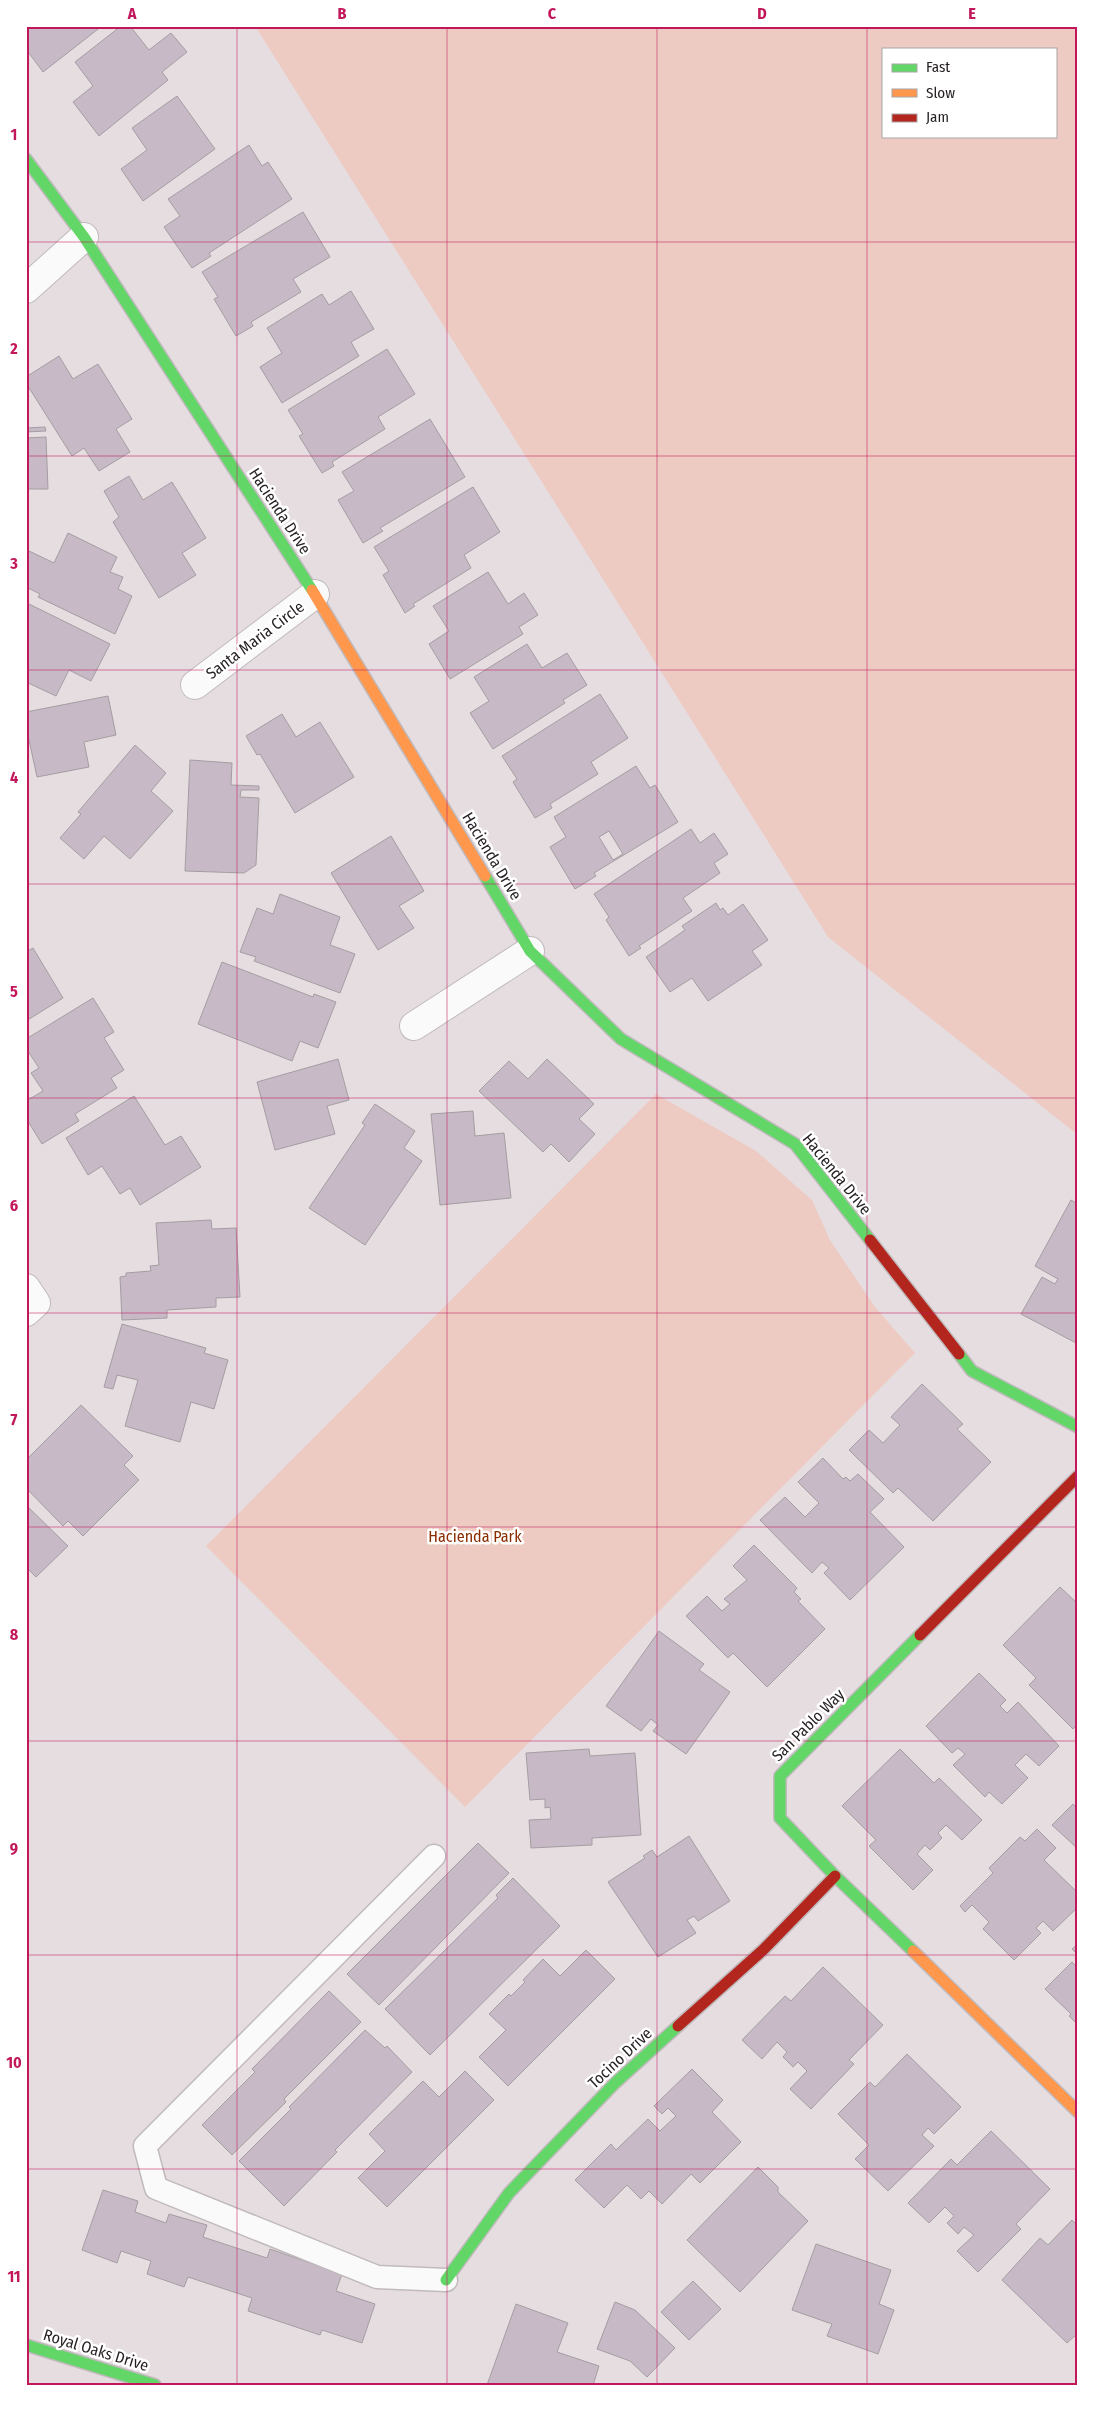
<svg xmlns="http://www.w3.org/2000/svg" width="1104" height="2411" font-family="'Fira Sans Condensed',sans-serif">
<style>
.green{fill:#edcbc3;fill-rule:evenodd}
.building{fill:#c8b9c7;stroke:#a39ea1;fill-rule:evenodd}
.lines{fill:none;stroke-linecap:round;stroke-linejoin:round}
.lane-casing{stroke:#c0babd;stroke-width:25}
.street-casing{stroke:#c0babd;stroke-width:30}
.fast-casing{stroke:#c0babd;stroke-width:14}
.slow-casing{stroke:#c0babd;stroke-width:14}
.jam-casing{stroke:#c0babd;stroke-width:14}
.lane{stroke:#fbfafa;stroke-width:22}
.street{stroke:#fbfafa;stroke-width:28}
.fast{stroke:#63d668;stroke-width:11}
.slow{stroke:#ff974d;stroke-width:11}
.jam{stroke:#b3261e;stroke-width:11}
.grid{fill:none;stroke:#c2185b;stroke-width:1;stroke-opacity:0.55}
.labels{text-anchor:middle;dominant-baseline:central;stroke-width:5;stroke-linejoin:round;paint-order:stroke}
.street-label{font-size:16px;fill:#251f22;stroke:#fff}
.park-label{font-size:16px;fill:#8b2d01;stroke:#fff}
.neatline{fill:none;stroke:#c2185b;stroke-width:2}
.grid-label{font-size:16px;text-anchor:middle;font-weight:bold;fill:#c2185b}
</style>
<rect width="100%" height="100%" fill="#e6dde1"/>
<!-- green -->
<path class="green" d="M255,26h823v1109l-250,-198zM883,49h172v87h-172z
M656,1094l100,57 56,49 18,40 45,67 40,46 -450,454 -259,-261z"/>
<!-- building -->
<path class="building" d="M28,26h74l-59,46 -17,-23z
M121,26h9l19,24 22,-17 16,19 -25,20 6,8 -69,56 -26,-34 20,-16 -18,-24z
M177,96l38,53 -72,52 -22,-32 26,-19 -15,-22z
M249,145l13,21 6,-4 24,37 -83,54 2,3 -19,12 -28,-41 16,-11 -12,-17z
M303,212l27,45 -37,22 8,13 -50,30 2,4 -17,10 -22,-37 4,-2 -16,-25z
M351,291l23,38 -23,13 8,14 -77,47 -22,-36 22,-14 -15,-25 55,-34 7,11z
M387,349l28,45 -37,23 7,12 -53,33 2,4 -12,7 -23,-37 4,-2 -15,-24z
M59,356l14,23 25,-15 34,55 -16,10 14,23 -31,19 -15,-23 -12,8 -46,-73v-6z
M430,419l35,58 -85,51 3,3 -20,12 -25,-43 16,-9 -12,-19z
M45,427l1,4 -20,1v-4z
M46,437l2,52h-22v-51z
M129,476l14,24 29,-18 34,56 -24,15 14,22 -37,23 -46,-76 6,-5 -15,-26z
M473,487l27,45 -36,23 7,13 -58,36 2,2 -10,7 -22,-38 6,-4 -15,-24z
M68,533l49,24 -7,15 13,5 -5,12 14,7 -17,38 -77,-37 2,-3 -14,-7 1,-37 27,13z
M488,572l20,32 16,-11 14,22 -19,12 4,7 -73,45 -21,-35 20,-13 -16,-25z
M27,603l83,41 -19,37 -22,-11 -13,26 -30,-14z
M527,644l15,24 25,-15 20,32 -24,15 2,3 -72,46 -23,-36 19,-12 -15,-24z
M600,694l28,44 -37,24 7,12 -48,30 2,4 -17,10 -22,-36 4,-3 -15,-23z
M108,696l8,39 -32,7 5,25 -52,10 -11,-51v-14z
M282,714l14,23 24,-15 34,55 -59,36 -35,-59 -3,1 -11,-19z
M135,745l31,28 -15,18 22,20 -43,48 -26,-23 -20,23 -24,-21 21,-24 -3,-2z
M190,760l42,3 -1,22 28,1v4h-18l-1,7 19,1 -3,67 -12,8 -59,-2z
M636,766l14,22 5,-3 23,37 -84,51 2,3 -21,13 -25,-42 16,-10 -12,-20zM609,831l14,23 -10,6 -14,-23z
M691,829l9,14 14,-10 14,21 -14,9 6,10 -37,25 9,13 -53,35 2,2 -12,8 -23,-36 3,-3 -15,-23z
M391,836l33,55 -25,15 15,22 -36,22 -47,-77z
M280,894l60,23 -10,28 25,9 -15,39 -86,-32 2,-4 -16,-5 17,-44 16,6z
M716,903l4,7 3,-2 5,7 15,-11 25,36 -16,11 10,14 -54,36 -16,-23 -22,14 -24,-35 39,-27 -3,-4z
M33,948l30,50 -37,23v-69z
M222,962l91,35 1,-3 22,8 -18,46 -18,-7 -8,20 -94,-37z
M93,998l21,34 -10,6 20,32 -13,8 6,10 -42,26 4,7 -37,23 -16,-26v-17l17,-10 -12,-18 8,-5 -13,-20v-9z
M338,1059l11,41 -22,6 8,28 -60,16 -18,-68z
M547,1059l47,45 -15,15 16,15 -26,28 -18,-18 -8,8 -64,-61 30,-30 19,18z
M134,1096l31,49 16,-9 20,31 -61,38 -10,-17 -10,6 -18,-28 -14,9 -22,-37z
M375,1104l40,27 -11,17 18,13 -57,84 -56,-37 56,-83 -3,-2z
M473,1111l2,25 29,-3 7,65 -71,7 -9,-91z
M1071,1200l7,4v140l-57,-30 21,-37 13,7 3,-5 -23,-13z
M211,1220l1,9 24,-1 4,69 -24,1v9l-49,3v8l-45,2 -2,-43 6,-1v-3l25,-2 -1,-5 9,-1 -3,-42z
M122,1324l84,24 -2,5 24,7 -14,49 -23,-7 -11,40 -55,-16 13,-46 -21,-5 -4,14 -9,-2z
M922,1384l41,40 -6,5 34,33 -58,59 -35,-33 -5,5 -44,-43 20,-20 14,13 17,-18 -9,-8z
M81,1405l52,51 -9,9 15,15 -56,56 -15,-15 -5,5 -37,-38v-28z
M823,1458l20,21 3,-2 4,4 8,-7 26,25 -14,13 34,35 -54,53 -26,-27 5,-5 -7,-6 -10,11 -52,-53 25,-23 20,20 14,-14 -21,-21z
M26,1505l42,41 -32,31 -10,-10z
M754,1545l43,43 -3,4 7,7 -3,2 27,28 -58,58 -34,-34 -5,5 -42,-42 21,-20 15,15 8,-7 -6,-5 23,-19 -14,-14z
M1060,1587l18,17v120l-5,5 -44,-44 7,-7 -33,-33z
M659,1631l45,33 -5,6 31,22 -44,62 -33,-23 5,-6 -7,-6 -10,12 -35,-25z
M979,1673l27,27 -6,6 7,7 11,-11 41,44 -20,20 -13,-12 -11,11 13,13 -26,26 -13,-12 -4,5 -32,-32 12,-11 -7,-6 -6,5 -26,-27z
M589,1749l1,7 45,-3 6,82 -49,3v7l-61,3 -2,-28 22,-1 -1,-12 -5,1v-9l-15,1 -4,-47z
M900,1749l34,34 5,-5 43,42 -20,20 -16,-15 -8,8 4,5 -12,12 -5,-5 -8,9 16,16 -20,20 -44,-44 7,-6 -34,-34z
M1073,1804l5,5v40l-26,-24z
M1037,1829l19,19 -12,12 34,33v14l-25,24 -10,-10 -7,7 5,5 -27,27 -31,-31 6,-7 -17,-17 -7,7 -5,-6 33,-33 -4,-5 31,-31 5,4z
M689,1836l41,65 -32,20 -4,-5 -7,4 9,13 -38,24 -50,-75 37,-24 -2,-2 9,-6 5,7z
M478,1843l31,30 -130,132 -32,-31z
M513,1878l47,48 -130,129 -45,-46 113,-111 -2,-3z
M1078,1944v11l-6,-6z
M586,1950l29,29 -107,107 -29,-29 27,-27 -17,-16 20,-20 2,2 14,-14 -2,-2 20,-21 17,17z
M1072,1962l4,4 2,-1v60l-9,-9 2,-2 -26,-25z
M823,1967l60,58 -34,35 5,4 -43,45 -21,-20 17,-18 -9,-9 -5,5 -10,-10 4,-5 -10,-10 -15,17 -20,-19 43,-44 6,5z
M329,1991l32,31 -77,77 2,3 -54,53 -30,-30 53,-53 -3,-3z
M365,2030l20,18 2,-2 25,26 -77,78 2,2 -53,54 -45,-45 52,-52 -2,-2z
M907,2054l54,53 -27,27 -6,-6 -6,7 12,11 -46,45 -33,-32 14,-14 -31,-31 32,-32 5,5z
M692,2069l31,31 -11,12 29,30 -41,41 -9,-9 -29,30 -13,-13 -8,8 -14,-14 -23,23 -29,-28 36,-36 5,6 32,-31 12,12 16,-15 -8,-8 -6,6 -8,-8z
M465,2071l29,29 -107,107 -29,-29 27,-27 -16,-17 54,-53 16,16z
M991,2131l59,58 -34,35 5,5 -43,43 -21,-21 17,-16 -10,-8 -6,7 -11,-11 7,-7 -9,-9 -16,16 -21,-20 43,-44 6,6z
M758,2167l20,20v5l30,29 -68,71 -53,-52z
M103,2190l35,11 -3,11 31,11 3,-9 38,11 -4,12 64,21 3,-9 72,25 -6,17 39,13 -13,39 -40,-13 -2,5 -72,-24 4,-13 -64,-21 -4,10 -37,-13 4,-13 -30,-10 -4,12 -35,-13z
M1072,2220l6,6v107l-11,10 -65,-63 38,-42 8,7z
M816,2244l75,26 -12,34 15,6 -16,44 -51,-18 5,-12 -40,-14z
M693,2281l28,28 -32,31 -28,-28z
M615,2302l20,8 40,38 -28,29 -17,-16 -33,-12z
M516,2304l52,19 -11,29 42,14 -6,19h-106z"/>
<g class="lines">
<defs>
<path id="lane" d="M434,1856l-289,290 11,42 221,89 69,3"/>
<path id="street" d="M26,289l58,-52
M195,685l120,-91
M414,1026l116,-75
M26,1288l10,15 -10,9"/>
<path id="fast" d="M26,159l58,78 228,353
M485,876l45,75 91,88 174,105 75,96
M959,1354l13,17 106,56
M913,1951l-78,-75 -55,-58v-42l140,-141
M446,2280l63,-87 106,-110 63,-57
M26,2345l129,40"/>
<path id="slow" d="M312,590l173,286
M913,1951l165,161"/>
<path id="jam" d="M870,1240l89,114
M920,1635l158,-159
M678,2026l86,-77 71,-73"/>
</defs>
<!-- lane casing -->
<use href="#lane" class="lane-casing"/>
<!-- street casing -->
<use href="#street" class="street-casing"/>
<!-- fast casing -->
<use href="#fast" class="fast-casing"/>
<!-- slow casing -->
<use href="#slow" class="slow-casing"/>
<!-- jam casing -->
<use href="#jam" class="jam-casing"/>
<!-- lane -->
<use href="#lane" class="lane"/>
<!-- street -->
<use href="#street" class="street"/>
<!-- fast -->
<use href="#fast" class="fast"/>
<!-- slow -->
<use href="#slow" class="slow"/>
<!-- jam -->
<use href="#jam" class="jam"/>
</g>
<!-- grid -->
<path class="grid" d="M237,26v2359M447,26v2359M657,26v2359M867,26v2359M26,242h1052M26,456h1052M26,670h1052M26,884h1052M26,1098h1052M26,1313h1052M26,1527h1052M26,1741h1052M26,1955h1052M26,2169h1052"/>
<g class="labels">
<!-- street labels -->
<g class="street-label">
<text transform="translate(280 511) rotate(57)">Hacienda Drive</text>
<text transform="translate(255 640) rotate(-37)">Santa Maria Circle</text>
<text transform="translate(492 856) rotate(59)">Hacienda Drive</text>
<text transform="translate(837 1174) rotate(51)">Hacienda Drive</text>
<text transform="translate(808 1725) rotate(-45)">San Pablo Way</text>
<text transform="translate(620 2058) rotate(-43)">Tocino Drive</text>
<text transform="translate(96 2350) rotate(17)">Royal Oaks Drive</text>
</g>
<!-- park labels -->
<g class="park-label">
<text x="475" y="1536">Hacienda Park</text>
</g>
</g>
<!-- border -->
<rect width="1104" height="2411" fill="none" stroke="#ffffff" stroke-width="55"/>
<!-- legend -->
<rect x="882" y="48" width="175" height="90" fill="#ffffff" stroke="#a8a5a7"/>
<rect x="892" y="64" width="25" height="8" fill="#63d668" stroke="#a8a5a7"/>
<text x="926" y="72" font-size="15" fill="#251f22">Fast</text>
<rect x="892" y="89" width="25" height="8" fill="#ff974d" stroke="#a8a5a7"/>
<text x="926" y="98" font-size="15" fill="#251f22">Slow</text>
<rect x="892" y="114" width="25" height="8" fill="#b3261e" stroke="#a8a5a7"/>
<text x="926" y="122" font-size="15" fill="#251f22">Jam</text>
<rect x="28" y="28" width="1048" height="2356" class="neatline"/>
<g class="grid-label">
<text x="132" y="19">A</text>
<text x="342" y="19">B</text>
<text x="552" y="19">C</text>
<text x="762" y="19">D</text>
<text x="972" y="19">E</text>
<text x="14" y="140">1</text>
<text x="14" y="354">2</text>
<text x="14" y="569">3</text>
<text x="14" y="783">4</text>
<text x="14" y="997">5</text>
<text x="14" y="1211">6</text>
<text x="14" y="1425">7</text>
<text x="14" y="1640">8</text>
<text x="14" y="1854">9</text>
<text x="14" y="2068">10</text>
<text x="14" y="2282">11</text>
</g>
</svg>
